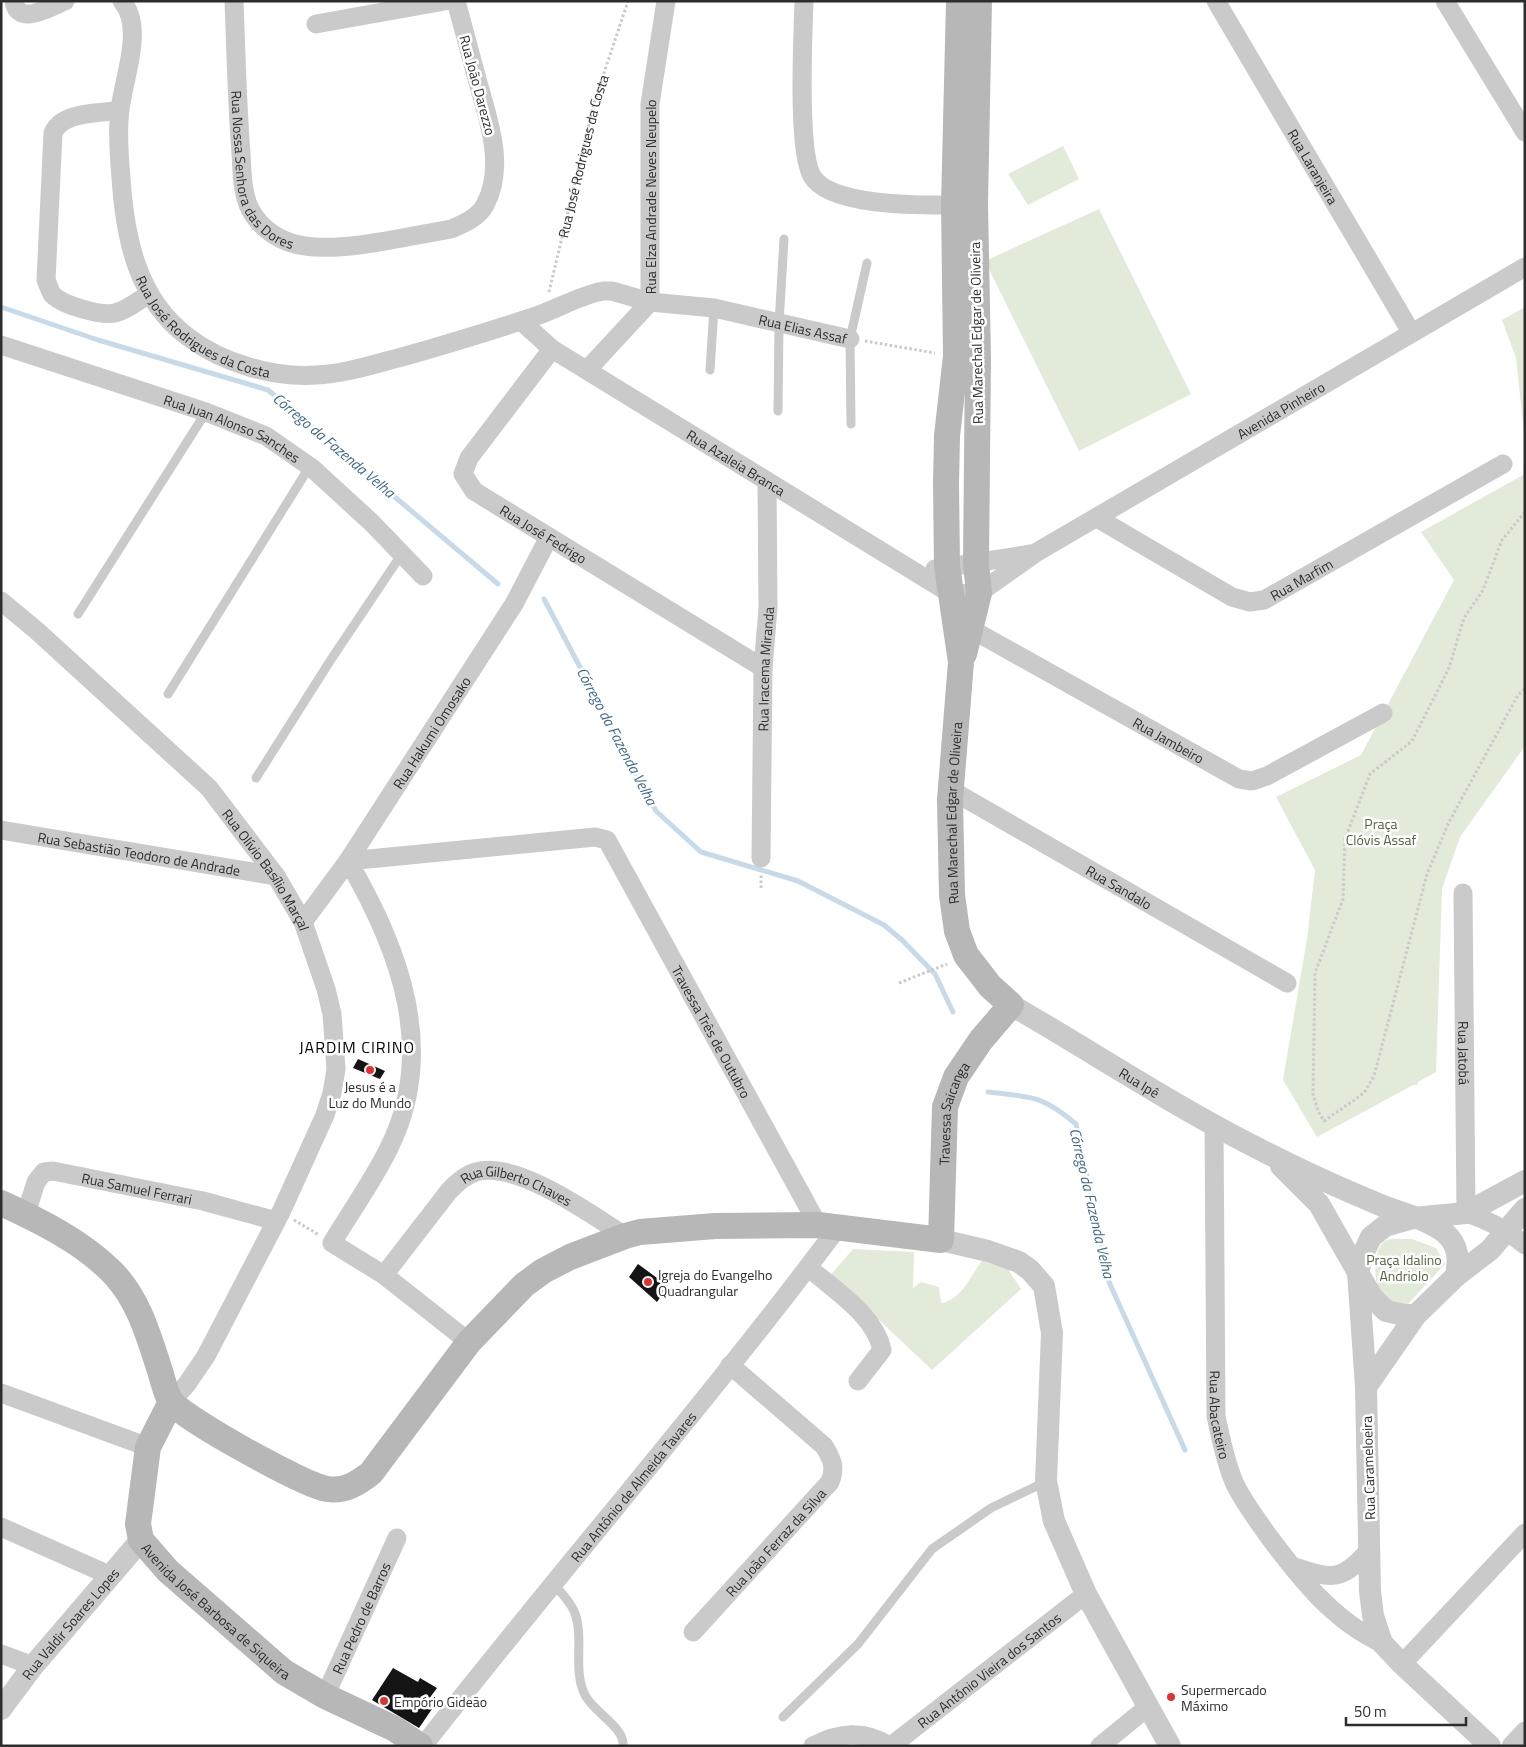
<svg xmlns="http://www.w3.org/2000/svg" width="1526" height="1747" font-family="'Titillium Web',sans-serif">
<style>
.green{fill:#e2eada}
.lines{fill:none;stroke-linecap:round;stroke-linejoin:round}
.stream{stroke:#c6daea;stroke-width:5}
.building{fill:#141414}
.path{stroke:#cacaca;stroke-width:3;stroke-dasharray:2.5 2.5;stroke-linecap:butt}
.service{stroke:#cacaca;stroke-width:9}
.minor{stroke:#cacaca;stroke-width:19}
.tertiary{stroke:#cacaca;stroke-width:22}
.secondary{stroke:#b7b7b7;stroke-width:26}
.poi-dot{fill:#e23131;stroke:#fff;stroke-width:2}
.labels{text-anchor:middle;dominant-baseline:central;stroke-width:5;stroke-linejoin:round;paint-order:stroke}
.street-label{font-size:14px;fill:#2d2d2d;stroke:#fff}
.park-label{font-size:14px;fill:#4d673b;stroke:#fff}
.poi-label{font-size:14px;fill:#2d2d2d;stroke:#fff;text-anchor:start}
.water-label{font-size:15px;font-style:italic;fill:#3d688d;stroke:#fff}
.quarter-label{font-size:16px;letter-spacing:1px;fill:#000;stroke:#fff}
</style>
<rect width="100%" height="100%" fill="#fff"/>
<!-- green -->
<path class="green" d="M1063,146l16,33 -51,26 -20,-31z
M1099,209l92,185 -112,57 -94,-190z
M1525,307v135l-9,-84 -14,-38z
M1525,455v291l-65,91 -18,52 -6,183 -18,10 -1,3h-4l-96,52 -34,-57 24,-141 8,-69 -39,-73 85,-42 93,-175 -33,-48 102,-57z
M1397,1239h15l24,9 9,16 -38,41c-8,0 -15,-1 -22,-6 -12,-10 -14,-49 0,-58 3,-2 8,-2 12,-2z
M853,1249l61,3 -1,36 8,-6 18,5 2,16c21,-3 29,-27 41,-42l26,8 13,20 -89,81 -74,-70 -29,-23z"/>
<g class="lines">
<!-- stream -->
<path class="stream" d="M1,307l97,33 170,50 230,194
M544,599l112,212 45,41 97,29 86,44 18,15 33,34 18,38
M988,1092c43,5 54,3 88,32l33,158 76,168"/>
</g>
<!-- building -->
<path class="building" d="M358,1059l27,12 -5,8 -27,-11z
M638,1264l30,22 -11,16 -28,-25z
M393,1668l25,14 2,-4 17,10 -11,15 8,3 -15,22 -47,-28z"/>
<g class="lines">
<!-- path -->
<g class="path">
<path id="s1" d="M549,292l45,-189 34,-102"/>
<path d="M865,341l70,12"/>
<path d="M1525,512l-23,28 -19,50 -19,28 -15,50 -37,73 -42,33 -25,65 -2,60 -28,74 -2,121 5,17 6,10 40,-28 10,-17 53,-202 21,-50 70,-129 7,-6"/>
<path d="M761,888v-14"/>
<path d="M899,983l48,-19"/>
<path d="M294,1220l25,15"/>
</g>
<!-- service -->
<path class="service" d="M710,370l4,-62
M778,411l1,-87 5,-85
M851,424l-1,-85 17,-76
M78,614l128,-202
M168,694l137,-220 7,-6
M256,778l74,-117 71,-106
M553,1583c7,9 17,18 21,28 11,26 -2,58 11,84 9,18 40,32 38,51
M783,1717l75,-73 74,-95 59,-41 54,-26"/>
<!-- minor -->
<g class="minor">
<path d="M14,1c4,26 36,6 51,0"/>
<path id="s2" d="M122,1c23,27 1,78 -2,109 -3,22 -1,46 1,68 4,60 16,121 67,159 34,26 85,41 128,38 29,-1 58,-11 86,-18 46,-13 92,-27 137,-42 22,-8 42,-20 64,-24h9l38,11 64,6 136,31"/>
<path id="s3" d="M234,1c2,51 3,102 7,152 1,18 1,40 9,56 11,21 32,34 55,37 41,6 104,-10 146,-17 12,-5 27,-11 34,-24 21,-39 3,-86 -8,-126 -7,-26 -14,-52 -21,-78"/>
<path d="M804,1c-1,35 -7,149 8,175 18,31 110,29 142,29"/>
<path id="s4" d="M1216,1l195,331"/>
<path d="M1445,1l80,131"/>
<path d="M316,24l129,-23"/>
<path d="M119,110c-20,4 -57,1 -66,23l-7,147c2,4 4,11 6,14 9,11 49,22 63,19 12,-3 23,-12 34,-19"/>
<path id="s5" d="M521,321l31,28 399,245 28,-1 58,-41 488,-285"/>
<path id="s6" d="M1,345l205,67 60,24 46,32 60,55 51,53"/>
<path id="s7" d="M552,349l-83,109 -6,16 11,17 289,177"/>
<path id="s8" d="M587,370l63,-68v-198l16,-103"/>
<path id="s9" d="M1097,518l135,79 18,5 14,-2 239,-136"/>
<path d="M935,569l96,-15"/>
<path id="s10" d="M1,601l35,29 173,158 67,88 27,46 23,67 6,25 4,55 -4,24 -7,22 -44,97 -75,144 -19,28 -16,18"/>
<path id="s11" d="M958,626l13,3 268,150 13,2 15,-5 116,-63"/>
<path id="s12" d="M951,790l336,193"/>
<path id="s13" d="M1,830l275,46"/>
<path id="s14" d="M761,858l2,-190 5,-60 -1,-127"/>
<path id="s15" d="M1463,893l3,320c23,7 40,16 59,32"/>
<path id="s16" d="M303,922l45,-61 166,-257 35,-67"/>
<path id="s17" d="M1214,1124l2,292c5,23 9,45 18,66 8,18 22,36 33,52 31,42 66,87 115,109"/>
<path id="s18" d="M26,1214l10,-32 8,-10 9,-1 150,30 73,20"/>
<path d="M808,1267c26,23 67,48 74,83l-24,31"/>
<path id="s19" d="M384,1275l65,-84c8,-8 16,-16 27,-19 40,-12 116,43 149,64"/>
<path id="s20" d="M469,1342l-85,-67 -52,-32c19,-32 41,-62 57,-95 49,-98 10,-200 -41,-287l247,-24 12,3 211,385"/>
<path d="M1,1393l147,54"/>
<path d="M1,1527l108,48"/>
<path d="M1292,1566c40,13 49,17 78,-17"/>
<path id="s21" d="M693,1632l137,-150c6,-15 2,-23 -6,-36l-94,-81"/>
<path d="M1,1654l32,12"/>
<path d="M1402,1664l123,-131"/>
<path id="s22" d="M325,1696l72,-158"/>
<path id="s23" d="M423,1746c137,-175 283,-342 416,-520"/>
<path d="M813,1746c27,-14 51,-16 77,0"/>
<path id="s24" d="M891,1746l195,-152"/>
<path d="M1100,1746l49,-40"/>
<path d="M1511,1746l14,-15"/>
</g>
<!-- tertiary -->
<g class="tertiary">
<path id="s25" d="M1011,1005c87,50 170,106 260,150 35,18 71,34 107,49 21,9 48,14 66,28 15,13 15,26 12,44"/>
<path d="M1281,1166l38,38 53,93 14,14 18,4h12"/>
<path d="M941,1240l47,11 31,11 11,8 14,16 8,47 -6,148 8,40 32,73 84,152"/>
<path d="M1366,1387l50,-72 40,-39 34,-26 35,-41"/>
<path id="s26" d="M1,1709l32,-43 108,-126"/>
<path d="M1490,1746l-88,-82 -20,-21 -9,-27 -3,-25 -4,-204 -8,-115 6,-20 7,-15 14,-11 28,-8 53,-5 59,-32"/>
</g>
<!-- secondary -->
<g class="secondary">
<path d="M964,654l15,-61 -3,-29 2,-206 -3,-153 4,-204"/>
<path id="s27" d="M1,1203c39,18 82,39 112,70 26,27 36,64 47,98 3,9 6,25 12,32 17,18 131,82 155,86 18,3 31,-6 44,-16l98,-131 55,-57 19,-14 27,-14 55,-21 15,-4 75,-6 103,-1 123,15 4,-133 11,-30 25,-37 30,-35 -21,-19 -24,-31 -9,-24 -5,-36 -2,-95 11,-138 -14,-96 -1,-82 1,-48 9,-80 -2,-151 5,-204"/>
<path id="s28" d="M171,1402l-23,45 -10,77 3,16 27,31 116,101 41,24 70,33 25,17"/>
</g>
</g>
<!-- markers -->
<g class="poi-dot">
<circle cx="370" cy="1070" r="5"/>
<circle cx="648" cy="1282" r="5"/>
<circle cx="1171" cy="1697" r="5"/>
<circle cx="384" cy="1701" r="5"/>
</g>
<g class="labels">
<!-- street labels -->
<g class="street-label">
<text transform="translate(478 85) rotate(75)">Rua João Darezzo</text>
<text stroke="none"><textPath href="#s1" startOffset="140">Rua José Rodrigues da Costa</textPath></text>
<text stroke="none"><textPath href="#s3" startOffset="178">Rua Nossa Senhora das Dores</textPath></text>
<text stroke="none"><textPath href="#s4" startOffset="192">Rua Laranjeira</textPath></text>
<text stroke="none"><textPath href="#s8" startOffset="198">Rua Elza Andrade Neves Neupelo</textPath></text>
<text stroke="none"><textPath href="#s2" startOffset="365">Rua José Rodrigues da Costa</textPath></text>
<text stroke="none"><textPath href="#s2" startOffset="999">Rua Elias Assaf</textPath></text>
<text transform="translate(976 333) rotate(-91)">Rua Marechal Edgar de Oliveira</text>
<text stroke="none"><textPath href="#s5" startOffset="891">Avenida Pinheiro</textPath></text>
<text stroke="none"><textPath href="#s6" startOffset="246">Rua Juan Alonso Sanches</textPath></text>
<text stroke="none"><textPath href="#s5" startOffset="258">Rua Azaleia Branca</textPath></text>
<text stroke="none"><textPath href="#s7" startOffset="256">Rua José Fedrigo</textPath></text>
<text stroke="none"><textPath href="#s9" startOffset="232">Rua Marfim</textPath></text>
<text stroke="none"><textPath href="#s14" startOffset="189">Rua Iracema Miranda</textPath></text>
<text stroke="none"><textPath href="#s16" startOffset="229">Rua Hakumi Omosako</textPath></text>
<text stroke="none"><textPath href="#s11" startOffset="240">Rua Jambeiro</textPath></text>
<text stroke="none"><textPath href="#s27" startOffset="1644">Rua Marechal Edgar de Oliveira</textPath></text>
<text stroke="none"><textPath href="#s13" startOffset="140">Rua Sebastião Teodoro de Andrade</textPath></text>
<text stroke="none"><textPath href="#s10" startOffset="380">Rua Olívio Basílio Marçal</textPath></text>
<text stroke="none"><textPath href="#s12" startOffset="194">Rua Sandalo</textPath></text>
<text stroke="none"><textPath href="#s20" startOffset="1062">Travessa Três de Outubro</textPath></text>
<text stroke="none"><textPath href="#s15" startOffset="160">Rua Jatobá</textPath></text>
<text stroke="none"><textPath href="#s25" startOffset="150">Rua Ipê</textPath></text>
<text stroke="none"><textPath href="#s27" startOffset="1305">Travessa Saicanga</textPath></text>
<text stroke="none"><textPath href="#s18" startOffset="141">Rua Samuel Ferrari</textPath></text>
<text stroke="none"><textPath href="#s19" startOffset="182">Rua Gilberto Chaves</textPath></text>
<text stroke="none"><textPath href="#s17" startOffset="291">Rua Abacateiro</textPath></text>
<text transform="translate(1368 1468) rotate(-92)">Rua Carameloeira</text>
<text stroke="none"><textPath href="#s23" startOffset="334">Rua Antônio de Almeida Tavares</textPath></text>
<text stroke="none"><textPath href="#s21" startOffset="122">Rua João Ferraz da Silva</textPath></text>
<text stroke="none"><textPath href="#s28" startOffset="248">Avenida José Barbosa de Siqueira</textPath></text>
<text stroke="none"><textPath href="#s22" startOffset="86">Rua Pedro de Barros</textPath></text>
<text stroke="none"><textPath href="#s26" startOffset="110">Rua Valdir Soares Lopes</textPath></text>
<text stroke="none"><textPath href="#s24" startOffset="124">Rua Antônio Vieira dos Santos</textPath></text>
</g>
<!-- park labels -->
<g class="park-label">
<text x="1381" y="823">Praça<tspan x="1381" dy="16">Clóvis Assaf</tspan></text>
<text x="1404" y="1259">Praça Idalino<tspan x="1404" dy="16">Andriolo</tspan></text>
</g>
<!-- poi labels -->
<g class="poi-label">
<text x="370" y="1086" text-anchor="middle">Jesus é a<tspan x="370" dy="16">Luz do Mundo</tspan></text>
<text x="658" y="1274">Igreja do Evangelho<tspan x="658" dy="16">Quadrangular</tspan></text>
<text x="1181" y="1689">Supermercado<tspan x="1181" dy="16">Máximo</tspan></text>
<text x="394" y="1701">Empório Gideão</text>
</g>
<!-- water labels -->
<g class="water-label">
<text transform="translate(334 445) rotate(40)">Córrego da Fazenda Velha</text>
<text transform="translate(617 736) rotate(62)">Córrego da Fazenda Velha</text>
<text transform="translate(1092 1203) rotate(77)">Córrego da Fazenda Velha</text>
</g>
<!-- quarter labels -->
<g class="quarter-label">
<text x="357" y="1047">JARDIM CIRINO</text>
</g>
</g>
<!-- border -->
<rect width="1526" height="1747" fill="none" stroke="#2d2d2d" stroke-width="5"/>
<!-- scale -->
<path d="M1346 1717v8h120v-8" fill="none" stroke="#2d2d2d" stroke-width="2.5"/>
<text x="1354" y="1717" font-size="15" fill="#2d2d2d" stroke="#ffffff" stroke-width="4" paint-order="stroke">50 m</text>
</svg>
